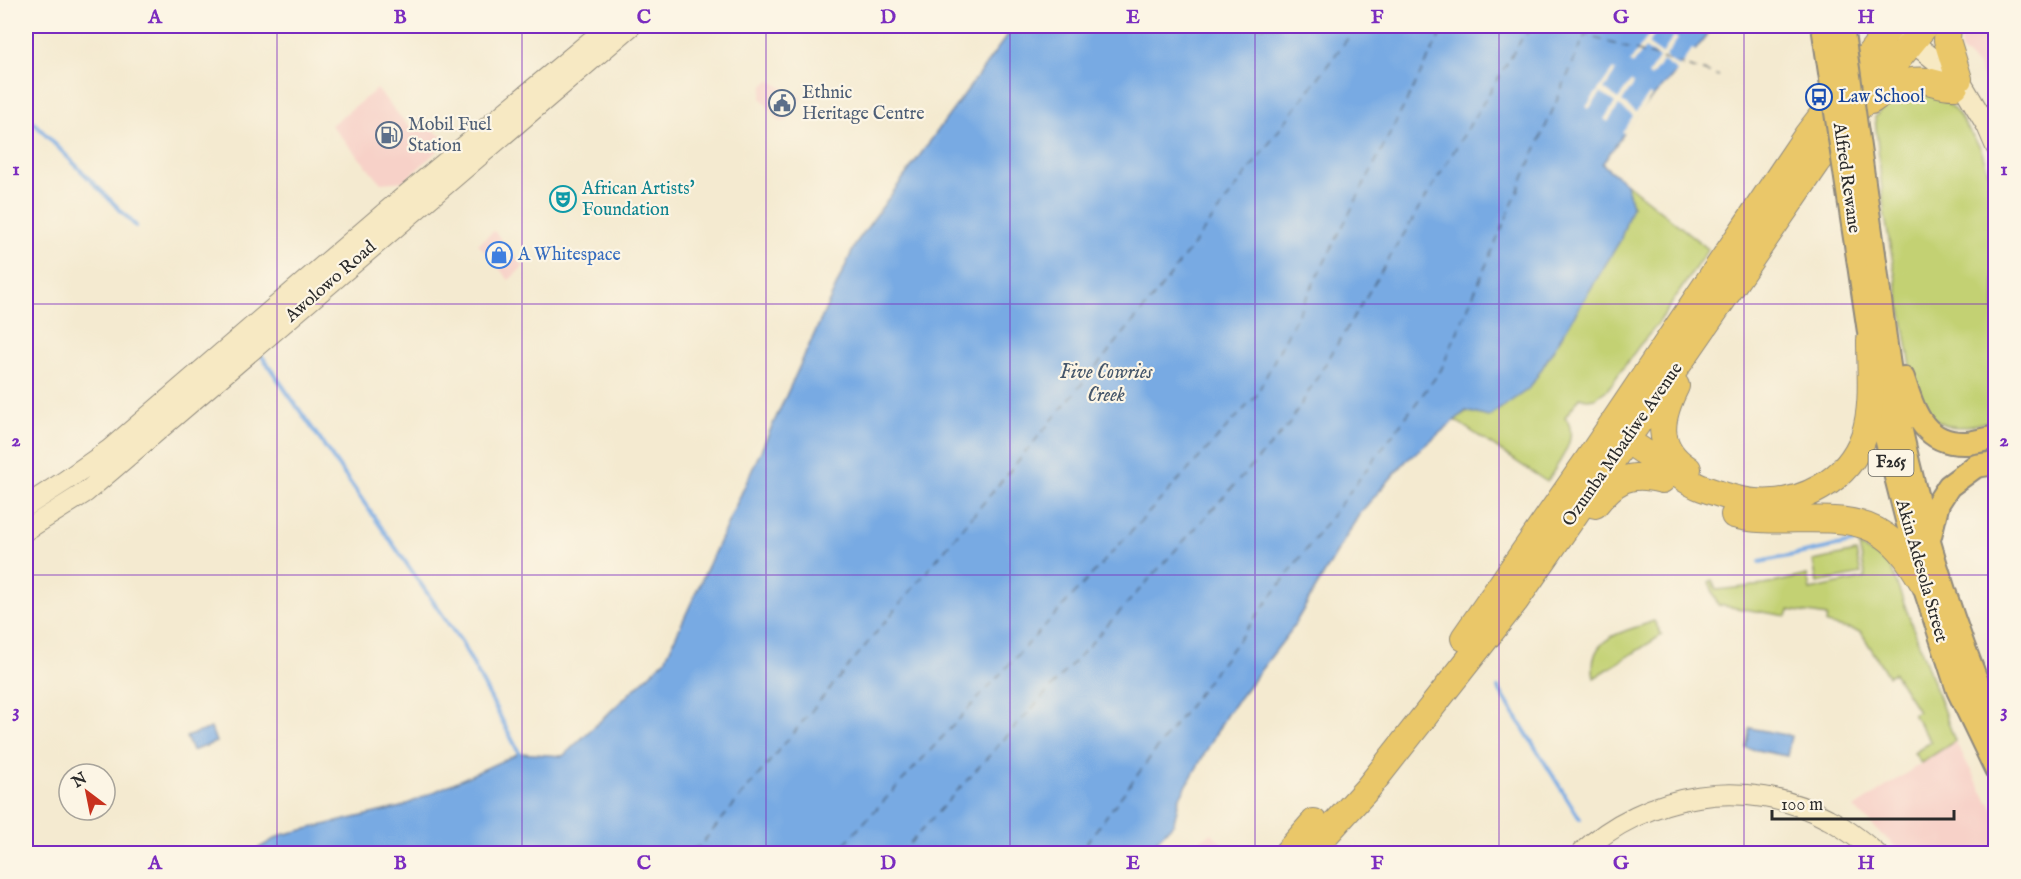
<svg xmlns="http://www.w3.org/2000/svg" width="2021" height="879" font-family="'IM FELL English',serif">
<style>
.built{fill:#f7d1c8}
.green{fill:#c3d173;stroke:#777e4f;stroke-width:1.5}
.water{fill:#78aae3;stroke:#526a87;stroke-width:1.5}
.pier{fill:#f4ead0}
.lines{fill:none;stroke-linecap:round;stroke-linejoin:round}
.stream{stroke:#78aae3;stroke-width:4}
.ferry{stroke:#46576b;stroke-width:1.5;stroke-dasharray:8 6;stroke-linecap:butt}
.secondary-casing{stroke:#908a7e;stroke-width:22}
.primary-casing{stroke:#908a7e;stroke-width:26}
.highway-casing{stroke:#908a7e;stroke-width:28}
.secondary{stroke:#f7e9c3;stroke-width:20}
.primary{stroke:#eac769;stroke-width:22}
.highway{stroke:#eac769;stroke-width:26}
.primary-bridge-casing{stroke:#908a7e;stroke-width:26;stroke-linecap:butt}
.primary-bridge{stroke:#eac769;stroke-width:22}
.grid{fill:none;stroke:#7b2cbf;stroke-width:1.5;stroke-opacity:0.55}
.labels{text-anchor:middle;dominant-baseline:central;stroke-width:4.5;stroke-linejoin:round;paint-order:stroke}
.shield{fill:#fcf5e5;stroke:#6a6863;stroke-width:1.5}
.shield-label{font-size:16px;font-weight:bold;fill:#2b2b2b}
.service-label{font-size:18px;fill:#4e5e75;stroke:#fcf5e5;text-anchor:start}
.transit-label{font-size:18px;fill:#164399;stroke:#fcf5e5;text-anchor:start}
.street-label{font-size:18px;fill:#2b2b2b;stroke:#fcf5e5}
.culture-label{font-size:18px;fill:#0d838f;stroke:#fcf5e5;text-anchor:start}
.shop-label{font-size:18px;fill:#366cbe;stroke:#fcf5e5;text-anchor:start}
.water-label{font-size:20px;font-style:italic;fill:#46576b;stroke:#fcf5e5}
.neatline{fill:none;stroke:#7b2cbf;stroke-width:2}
.grid-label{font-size:20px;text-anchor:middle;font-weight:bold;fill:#7b2cbf}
</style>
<rect width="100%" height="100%" fill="#fcf5e5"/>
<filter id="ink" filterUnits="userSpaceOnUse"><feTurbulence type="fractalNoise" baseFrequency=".0167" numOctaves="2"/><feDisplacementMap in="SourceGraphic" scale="12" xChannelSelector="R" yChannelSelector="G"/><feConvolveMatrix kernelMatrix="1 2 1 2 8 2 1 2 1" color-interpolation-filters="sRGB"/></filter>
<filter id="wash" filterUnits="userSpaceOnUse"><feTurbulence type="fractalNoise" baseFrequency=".008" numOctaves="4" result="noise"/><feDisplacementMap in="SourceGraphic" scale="24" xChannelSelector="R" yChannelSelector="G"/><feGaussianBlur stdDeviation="1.35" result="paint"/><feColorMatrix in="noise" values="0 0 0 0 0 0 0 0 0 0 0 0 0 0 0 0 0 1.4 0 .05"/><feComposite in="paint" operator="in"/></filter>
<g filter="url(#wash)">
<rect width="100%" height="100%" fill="#f4ead0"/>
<!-- built -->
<path class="built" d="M1956,26h39v79l-17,-39 -16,-14z
M769,80l32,18 -14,23 -7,1 -19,-24 2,-12z
M377,89l32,38 11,-9 27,24 -43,39 -23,2 -50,-58z
M494,231l30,35 -15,14 -31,-36z
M1955,741l33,61h2l5,10v41h-93l-48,-45z
M1212,833l19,20h-51l5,-5z"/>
<!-- green -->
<path class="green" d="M1918,88l24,9 16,17 22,33 14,41 1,232c-41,9 -54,15 -79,-24l-32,-185 -9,-94 19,-22z
M1626,183l82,66 -51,76 -18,21 -31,43 -13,9 -8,1 -7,-2 -15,20c16,21 -7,45 -18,65l-92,-62 12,-9 165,-205z
M1859,546l30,17 66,178 -34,22 -7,-10 17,-11 -18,-28 5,-3 -24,-38 -6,3 -27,-44 -35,-8 1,-8 -38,-6 -2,6 -69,-11 -9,-23 3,-2 4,10 49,-5 42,-10 3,15 56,-12z
M1856,552l5,22 -44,9 -4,-22z
M1654,621l8,14 -68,43c-8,-42 29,-45 60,-57z"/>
<!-- water -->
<path class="water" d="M1014,26h700l-31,40 -41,42 -40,56 24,19 6,23 -12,35 -90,147 -42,29 -22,-6 -60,50 -46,52 -70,119 -63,82 -48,85 -5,24 -29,30 -896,1 32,-19 120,-28 118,-54 44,3 102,-96 191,-417z
M211,728l5,14 -24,9 -6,-14z
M1750,728l41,8 -4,20 -41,-8z"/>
<!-- pier -->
<path class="pier" d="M1655,26h5l-12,18 14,10 12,-18 4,3 -13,18 14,10 13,-18 4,2 -13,19v-4l-3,7 -14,15 11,-17 -14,-10 -12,16 -3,-3 11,-16 -14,-10 -12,16 -3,-2z
M1613,69l3,2 -12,18 14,10 13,-18 3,3 -12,18 14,10 13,-18 3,2 -27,38 -3,-2 11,-16 -14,-10 -11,16 -4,-3 11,-16 -14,-10 -12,16 -3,-2z"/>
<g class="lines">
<!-- stream -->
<path class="stream" d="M26,115l110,111
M261,355l201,288 57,110
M1760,562l101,-21
M1498,688l82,131"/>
<!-- ferry -->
<path class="ferry" d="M679,854l20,-7 458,-554 200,-267
M835,854l421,-458 189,-370
M900,854l388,-428 233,-386 13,-14
M1078,854l363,-484 144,-335 134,41"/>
</g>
</g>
<g filter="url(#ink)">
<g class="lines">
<defs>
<path id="secondary" d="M1892,26l67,53 28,47 9,21
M26,506l39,-25 44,-31 279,-240 221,-184
M26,530l60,-38 545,-466
M1580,854c66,-62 168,-79 248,-35 18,9 34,22 49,35"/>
<path id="primary" d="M1874,254c7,50 12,102 22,153 22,109 55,218 100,320
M1858,258l25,168 40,157 35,107 38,79
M1903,378c11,33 20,67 64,65 9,-1 19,-4 29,-6
M1930,536l8,-33 11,-17 27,-20 20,-3"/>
<path id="highway" d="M1948,26l-1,14 12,39
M1871,101c17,-12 34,-23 56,-20 10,2 18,6 28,5
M1676,386c-16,32 -22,61 12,83
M1614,431c17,13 35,24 53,36 11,7 23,17 35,21 14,5 39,13 53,14 46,4 93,-21 109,-66 10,-30 6,-64 6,-95
M1595,505c20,-25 34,-34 67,-25
M1734,515c47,13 110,-9 151,21 17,12 27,29 38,47
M1464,638l130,-187 213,-316 84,-109
M1286,854l28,-32
M1308,854l60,-66 148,-188 301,-437 35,-47 73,-90"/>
</defs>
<!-- secondary casing -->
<use href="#secondary" class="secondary-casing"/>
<!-- primary casing -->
<use href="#primary" class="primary-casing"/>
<!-- highway casing -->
<use href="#highway" class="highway-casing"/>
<!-- secondary -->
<use href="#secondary" class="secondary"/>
<!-- primary -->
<use href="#primary" class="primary"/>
<!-- highway -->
<use href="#highway" class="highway"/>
<defs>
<path id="primary-bridge" d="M1823,26l35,232
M1842,26l32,228"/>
</defs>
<!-- primary-bridge casing -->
<use href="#primary-bridge" class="primary-bridge-casing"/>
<!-- primary-bridge -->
<use href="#primary-bridge" class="primary-bridge"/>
</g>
</g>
<!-- grid -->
<path class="grid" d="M277,26v828M522,26v828M766,26v828M1010,26v828M1255,26v828M1499,26v828M1744,26v828M26,304h1970M26,575h1970"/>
<!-- icons -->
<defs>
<symbol id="bus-ring" viewBox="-11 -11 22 22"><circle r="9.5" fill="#fcf5e5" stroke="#1a4fb4" stroke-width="1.5"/><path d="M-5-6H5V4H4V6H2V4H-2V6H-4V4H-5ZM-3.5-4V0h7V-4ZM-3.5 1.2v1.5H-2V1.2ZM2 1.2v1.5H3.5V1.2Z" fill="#1a4fb4"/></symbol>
<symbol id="civic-ring" viewBox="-11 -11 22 22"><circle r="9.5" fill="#fcf5e5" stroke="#5c6f8a" stroke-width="1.5"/><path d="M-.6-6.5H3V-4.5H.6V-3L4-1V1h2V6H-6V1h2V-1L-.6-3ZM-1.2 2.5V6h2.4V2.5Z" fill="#5c6f8a"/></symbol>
<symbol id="fuel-ring" viewBox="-11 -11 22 22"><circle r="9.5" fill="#fcf5e5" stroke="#5c6f8a" stroke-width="1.5"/><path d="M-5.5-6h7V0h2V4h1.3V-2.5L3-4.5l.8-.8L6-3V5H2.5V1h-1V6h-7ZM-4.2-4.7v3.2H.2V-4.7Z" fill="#5c6f8a"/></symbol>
<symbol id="theatre-ring" viewBox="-11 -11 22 22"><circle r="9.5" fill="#fcf5e5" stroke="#0f9aa8" stroke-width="1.5"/><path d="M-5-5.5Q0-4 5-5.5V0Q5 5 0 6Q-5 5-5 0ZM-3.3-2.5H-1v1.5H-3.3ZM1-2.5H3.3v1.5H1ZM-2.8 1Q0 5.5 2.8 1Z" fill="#0f9aa8"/></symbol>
<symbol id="shop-ring" viewBox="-11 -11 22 22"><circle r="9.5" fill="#fcf5e5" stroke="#3f7fe0" stroke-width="1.5"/><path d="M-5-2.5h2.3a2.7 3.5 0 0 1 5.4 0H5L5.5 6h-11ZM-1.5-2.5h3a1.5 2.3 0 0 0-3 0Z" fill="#3f7fe0"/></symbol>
</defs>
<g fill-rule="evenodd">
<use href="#bus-ring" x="1804" y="82" width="30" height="30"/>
<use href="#civic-ring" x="767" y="88" width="30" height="30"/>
<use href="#fuel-ring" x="374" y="120" width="30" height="30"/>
<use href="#theatre-ring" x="548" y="184" width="30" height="30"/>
<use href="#shop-ring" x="484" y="240" width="30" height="30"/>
</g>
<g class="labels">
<!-- shield labels -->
<rect class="shield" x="1868.5" y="450" width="45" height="26" rx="4.5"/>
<g class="shield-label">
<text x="1891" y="463">F265</text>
</g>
<!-- service labels -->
<g class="service-label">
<text x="802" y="93">Ethnic<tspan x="802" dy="21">Heritage Centre</tspan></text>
<text x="408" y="125">Mobil Fuel<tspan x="408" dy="21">Station</tspan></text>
</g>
<!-- transit labels -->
<g class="transit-label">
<text x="1838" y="97">Law School</text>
</g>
<!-- street labels -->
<g class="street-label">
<text transform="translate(1846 178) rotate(82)">Alfred Rewane</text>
<text transform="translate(331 282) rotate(-41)">Awolowo Road</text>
<text transform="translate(1623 445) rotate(-55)">Ozumba Mbadiwe Avenue</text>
<text transform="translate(1921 571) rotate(74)">Akin Adesola Street</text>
</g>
<!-- culture labels -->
<g class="culture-label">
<text x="582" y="189">African Artists'<tspan x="582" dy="21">Foundation</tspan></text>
</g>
<!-- shop labels -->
<g class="shop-label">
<text x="518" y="255">A Whitespace</text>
</g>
<!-- water labels -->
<g class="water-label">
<text x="1106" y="372">Five Cowries<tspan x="1106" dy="23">Creek</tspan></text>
</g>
</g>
<!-- margin -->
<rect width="2021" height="879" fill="none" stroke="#fcf5e5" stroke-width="66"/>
<!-- north arrow -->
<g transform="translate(87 792) rotate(328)"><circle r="28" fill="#fcf5e5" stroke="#a8a49b" stroke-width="1.5"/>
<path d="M0-4.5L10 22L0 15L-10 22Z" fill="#c8321e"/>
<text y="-9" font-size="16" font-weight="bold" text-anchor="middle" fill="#2b2b2b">N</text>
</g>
<!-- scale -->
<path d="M1772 810v9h182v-9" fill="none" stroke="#2b2b2b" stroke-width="3"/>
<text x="1781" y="810" font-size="18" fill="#2b2b2b" stroke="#fcf5e5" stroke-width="4.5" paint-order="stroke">100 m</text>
<rect x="33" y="33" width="1955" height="813" class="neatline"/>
<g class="grid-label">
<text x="155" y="23">A</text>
<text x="400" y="23">B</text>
<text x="644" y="23">C</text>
<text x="888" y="23">D</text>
<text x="1133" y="23">E</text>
<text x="1377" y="23">F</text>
<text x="1621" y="23">G</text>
<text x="1866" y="23">H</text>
<text x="16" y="175">1</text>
<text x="2004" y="175">1</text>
<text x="16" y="446">2</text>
<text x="2004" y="446">2</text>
<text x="16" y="717">3</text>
<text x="2004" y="717">3</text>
<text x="155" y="869">A</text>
<text x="400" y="869">B</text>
<text x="644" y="869">C</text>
<text x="888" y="869">D</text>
<text x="1133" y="869">E</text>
<text x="1377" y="869">F</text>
<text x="1621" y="869">G</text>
<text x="1866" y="869">H</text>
</g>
</svg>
